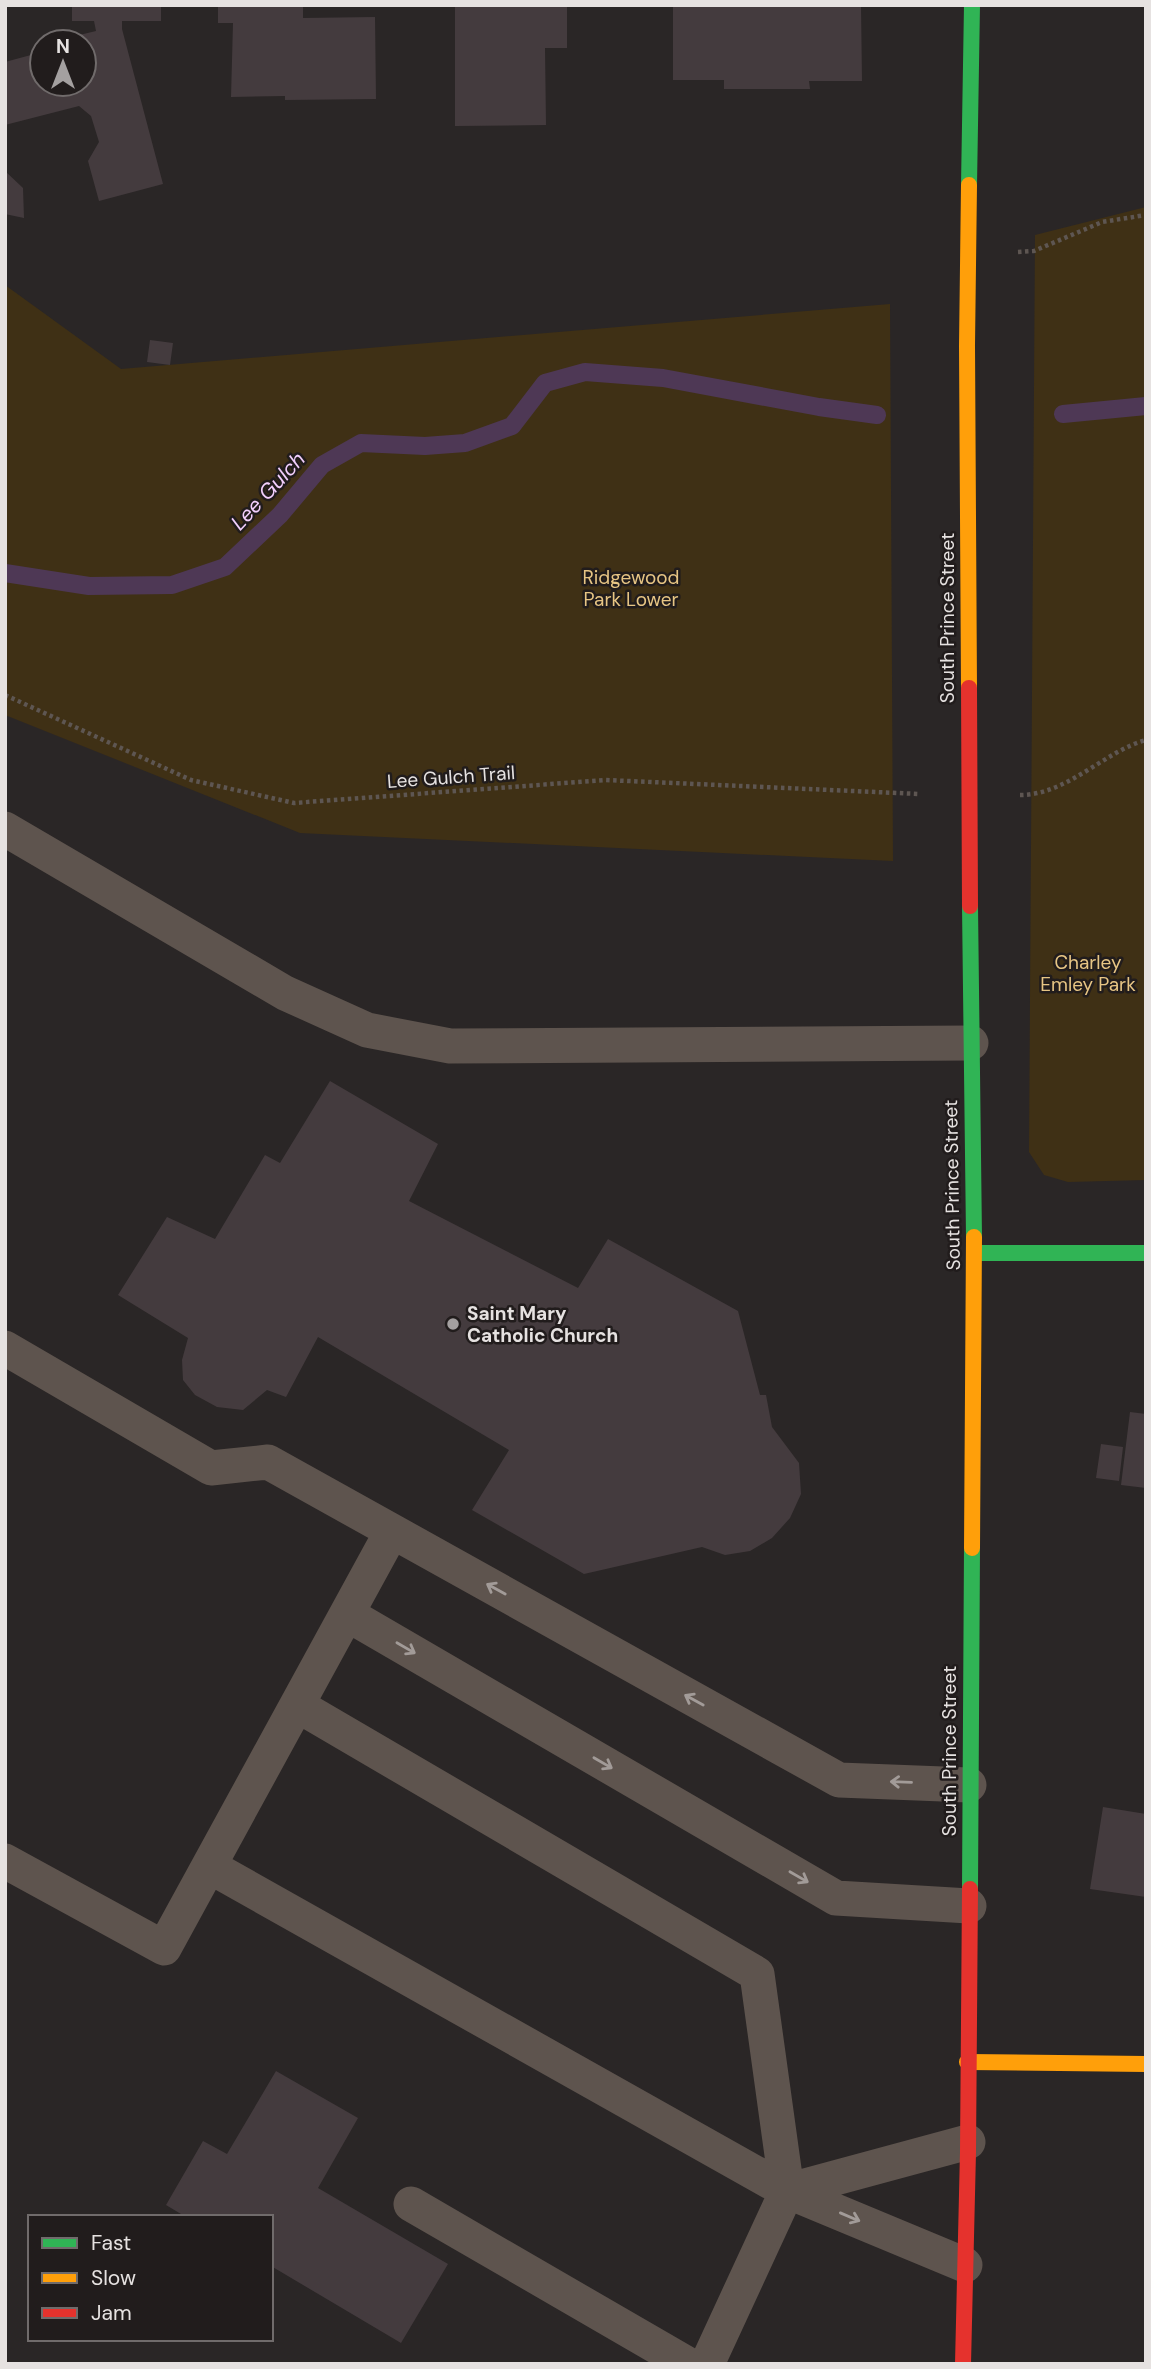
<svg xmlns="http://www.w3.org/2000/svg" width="1151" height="2369" font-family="'DM Sans',sans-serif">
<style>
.green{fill:#3f3015}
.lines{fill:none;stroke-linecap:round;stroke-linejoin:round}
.stream{stroke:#4e3855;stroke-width:18}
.building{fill:#443b3e}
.path{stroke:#5e5652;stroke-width:4.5;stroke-dasharray:3.5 3.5;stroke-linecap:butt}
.lane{stroke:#5e544e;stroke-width:35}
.fast{stroke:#30b455;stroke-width:16}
.slow{stroke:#ff9f0a;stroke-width:16}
.jam{stroke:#e5322d;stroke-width:16}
.oneway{stroke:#a29b98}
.poi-dot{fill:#a4a0a0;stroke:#211c1c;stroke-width:2.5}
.labels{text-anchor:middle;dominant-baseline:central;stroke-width:5;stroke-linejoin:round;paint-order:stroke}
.park-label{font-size:19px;fill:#e7c584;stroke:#211c1c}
.street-label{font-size:19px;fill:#e6e2e1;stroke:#211c1c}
.poi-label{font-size:19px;font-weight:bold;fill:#e6e2e1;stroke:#211c1c;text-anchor:start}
.water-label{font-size:21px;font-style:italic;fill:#f2cffd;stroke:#211c1c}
</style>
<rect width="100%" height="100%" fill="#2a2626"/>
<!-- green -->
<path class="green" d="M1146,207v973l-78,2 -24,-7 -15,-23 6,-917z
M5,285l116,84 769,-65 3,557 -593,-28 -295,-118z"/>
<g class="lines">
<!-- stream -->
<path class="stream" d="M1063,414l83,-8
M5,573l84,13 83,-1 53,-18 55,-52 42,-50 39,-22 64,3 40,-3 47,-17 33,-43 40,-11 78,6 156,29 58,8"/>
</g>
<!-- building -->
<path class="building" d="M72,5h89v16h-39v8l41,155 -64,17 -11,-40 11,-19 -8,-26 -12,-10 -74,19v-63l37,-10v32h42v-42h-12l-1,-5 25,-6 -2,-10h-22z
M218,5h85v13l72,-1 1,82 -91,1v-4l-54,1 2,-74h-15z
M455,5h112v43h-22l1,77 -91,1z
M673,5h188l1,76h-53l1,8h-86v-9h-51z
M5,171l18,17 1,30 -19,-4z
M150,340l23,3 -3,22 -23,-3z
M330,1081l108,63 -29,57 169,87 30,-49 130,72 22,84h6l6,32 27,36 2,31 -11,24 -18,20 -22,13 -25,4 -23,-8 -118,27 -112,-64 37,-60 -191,-113 -32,60 -19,-7 -24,20 -26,-3 -22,-12 -12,-15 -1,-20 6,-22 -70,-43 49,-78 48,22 50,-84 15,8z
M1130,1412l16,2v74l-25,-3z
M1101,1444l22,3 -4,34 -23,-3z
M1103,1807l43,7v83l-56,-8z
M276,2071l82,47 -40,70 130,76 -47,79 -130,-77v-49h-85l-20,-12 37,-64 24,13z"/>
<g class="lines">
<!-- path -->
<path class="path" d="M1018,252l16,-1 68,-29 44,-7
M5,695l186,85 103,23 312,-23 314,14
M1020,795c47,0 85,-44 126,-55"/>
<!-- lane -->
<path class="lane" d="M5,829l280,164 82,37 83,16 521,-3
M5,1348l206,120 57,-6 571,318 130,5
M347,1614l489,284 133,8
M297,1705l460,269 30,217 -80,173
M5,1861l159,87 228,-417
M209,1866l578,325 178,74
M787,2191l181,-49
M411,2204l276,160"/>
<!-- fast -->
<path class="fast" d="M969,185l3,-180
M970,906l4,331
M974,1253h172
M970,1889l2,-341"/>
<!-- slow -->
<path class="slow" d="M969,688l-2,-342 2,-161
M972,1548l2,-311
M967,2062l179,2"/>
<!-- jam -->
<path class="jam" d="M969,688l1,218
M963,2364l5,-212 2,-263"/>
</g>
<!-- one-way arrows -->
<defs><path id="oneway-shaft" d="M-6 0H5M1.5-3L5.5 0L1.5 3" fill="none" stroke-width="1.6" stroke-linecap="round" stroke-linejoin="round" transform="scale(1.75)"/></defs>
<g class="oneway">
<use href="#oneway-shaft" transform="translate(496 1589) rotate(-151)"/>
<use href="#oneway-shaft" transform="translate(406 1648) rotate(30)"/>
<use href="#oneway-shaft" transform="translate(694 1700) rotate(-151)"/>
<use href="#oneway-shaft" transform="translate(603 1763) rotate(30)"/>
<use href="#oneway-shaft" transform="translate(901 1782) rotate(-178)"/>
<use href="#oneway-shaft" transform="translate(799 1877) rotate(30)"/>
<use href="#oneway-shaft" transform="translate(850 2217) rotate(23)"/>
</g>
<!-- markers -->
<circle class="poi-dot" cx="453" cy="1324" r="7"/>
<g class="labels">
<!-- park labels -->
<g class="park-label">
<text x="631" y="577">Ridgewood<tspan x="631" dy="22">Park Lower</tspan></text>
<text x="1088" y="962">Charley<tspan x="1088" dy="22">Emley Park</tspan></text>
</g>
<!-- street labels -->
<g class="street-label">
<text transform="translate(947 618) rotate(-90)">South Prince Street</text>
<text transform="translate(451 777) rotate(-4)">Lee Gulch Trail</text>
<text transform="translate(952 1185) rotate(-91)">South Prince Street</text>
<text transform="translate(949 1751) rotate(-90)">South Prince Street</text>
</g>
<!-- poi labels -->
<g class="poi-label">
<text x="467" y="1313">Saint Mary<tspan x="467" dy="22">Catholic Church</tspan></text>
</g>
<!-- water labels -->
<g class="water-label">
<text transform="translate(268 491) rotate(-47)">Lee Gulch</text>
</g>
</g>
<!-- border -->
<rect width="1151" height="2369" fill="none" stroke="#e6e2e1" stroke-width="14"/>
<!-- legend -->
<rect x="28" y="2215" width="245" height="126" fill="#211c1c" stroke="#706b6b" stroke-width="2"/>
<rect x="42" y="2238" width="35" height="10" fill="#30b455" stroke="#706b6b" stroke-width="2"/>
<text x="91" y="2250" font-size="21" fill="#e6e2e1">Fast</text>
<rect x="42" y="2273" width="35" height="10" fill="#ff9f0a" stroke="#706b6b" stroke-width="2"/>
<text x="91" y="2285" font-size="21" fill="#e6e2e1">Slow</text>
<rect x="42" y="2308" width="35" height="10" fill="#e5322d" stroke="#706b6b" stroke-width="2"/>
<text x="91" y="2320" font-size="21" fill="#e6e2e1">Jam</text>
<!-- north arrow -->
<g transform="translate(63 63)"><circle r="33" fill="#211c1c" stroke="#706b6b" stroke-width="2"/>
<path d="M0-5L12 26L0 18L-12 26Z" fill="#a4a0a0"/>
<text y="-10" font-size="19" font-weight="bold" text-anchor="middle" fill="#e6e2e1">N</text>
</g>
</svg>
